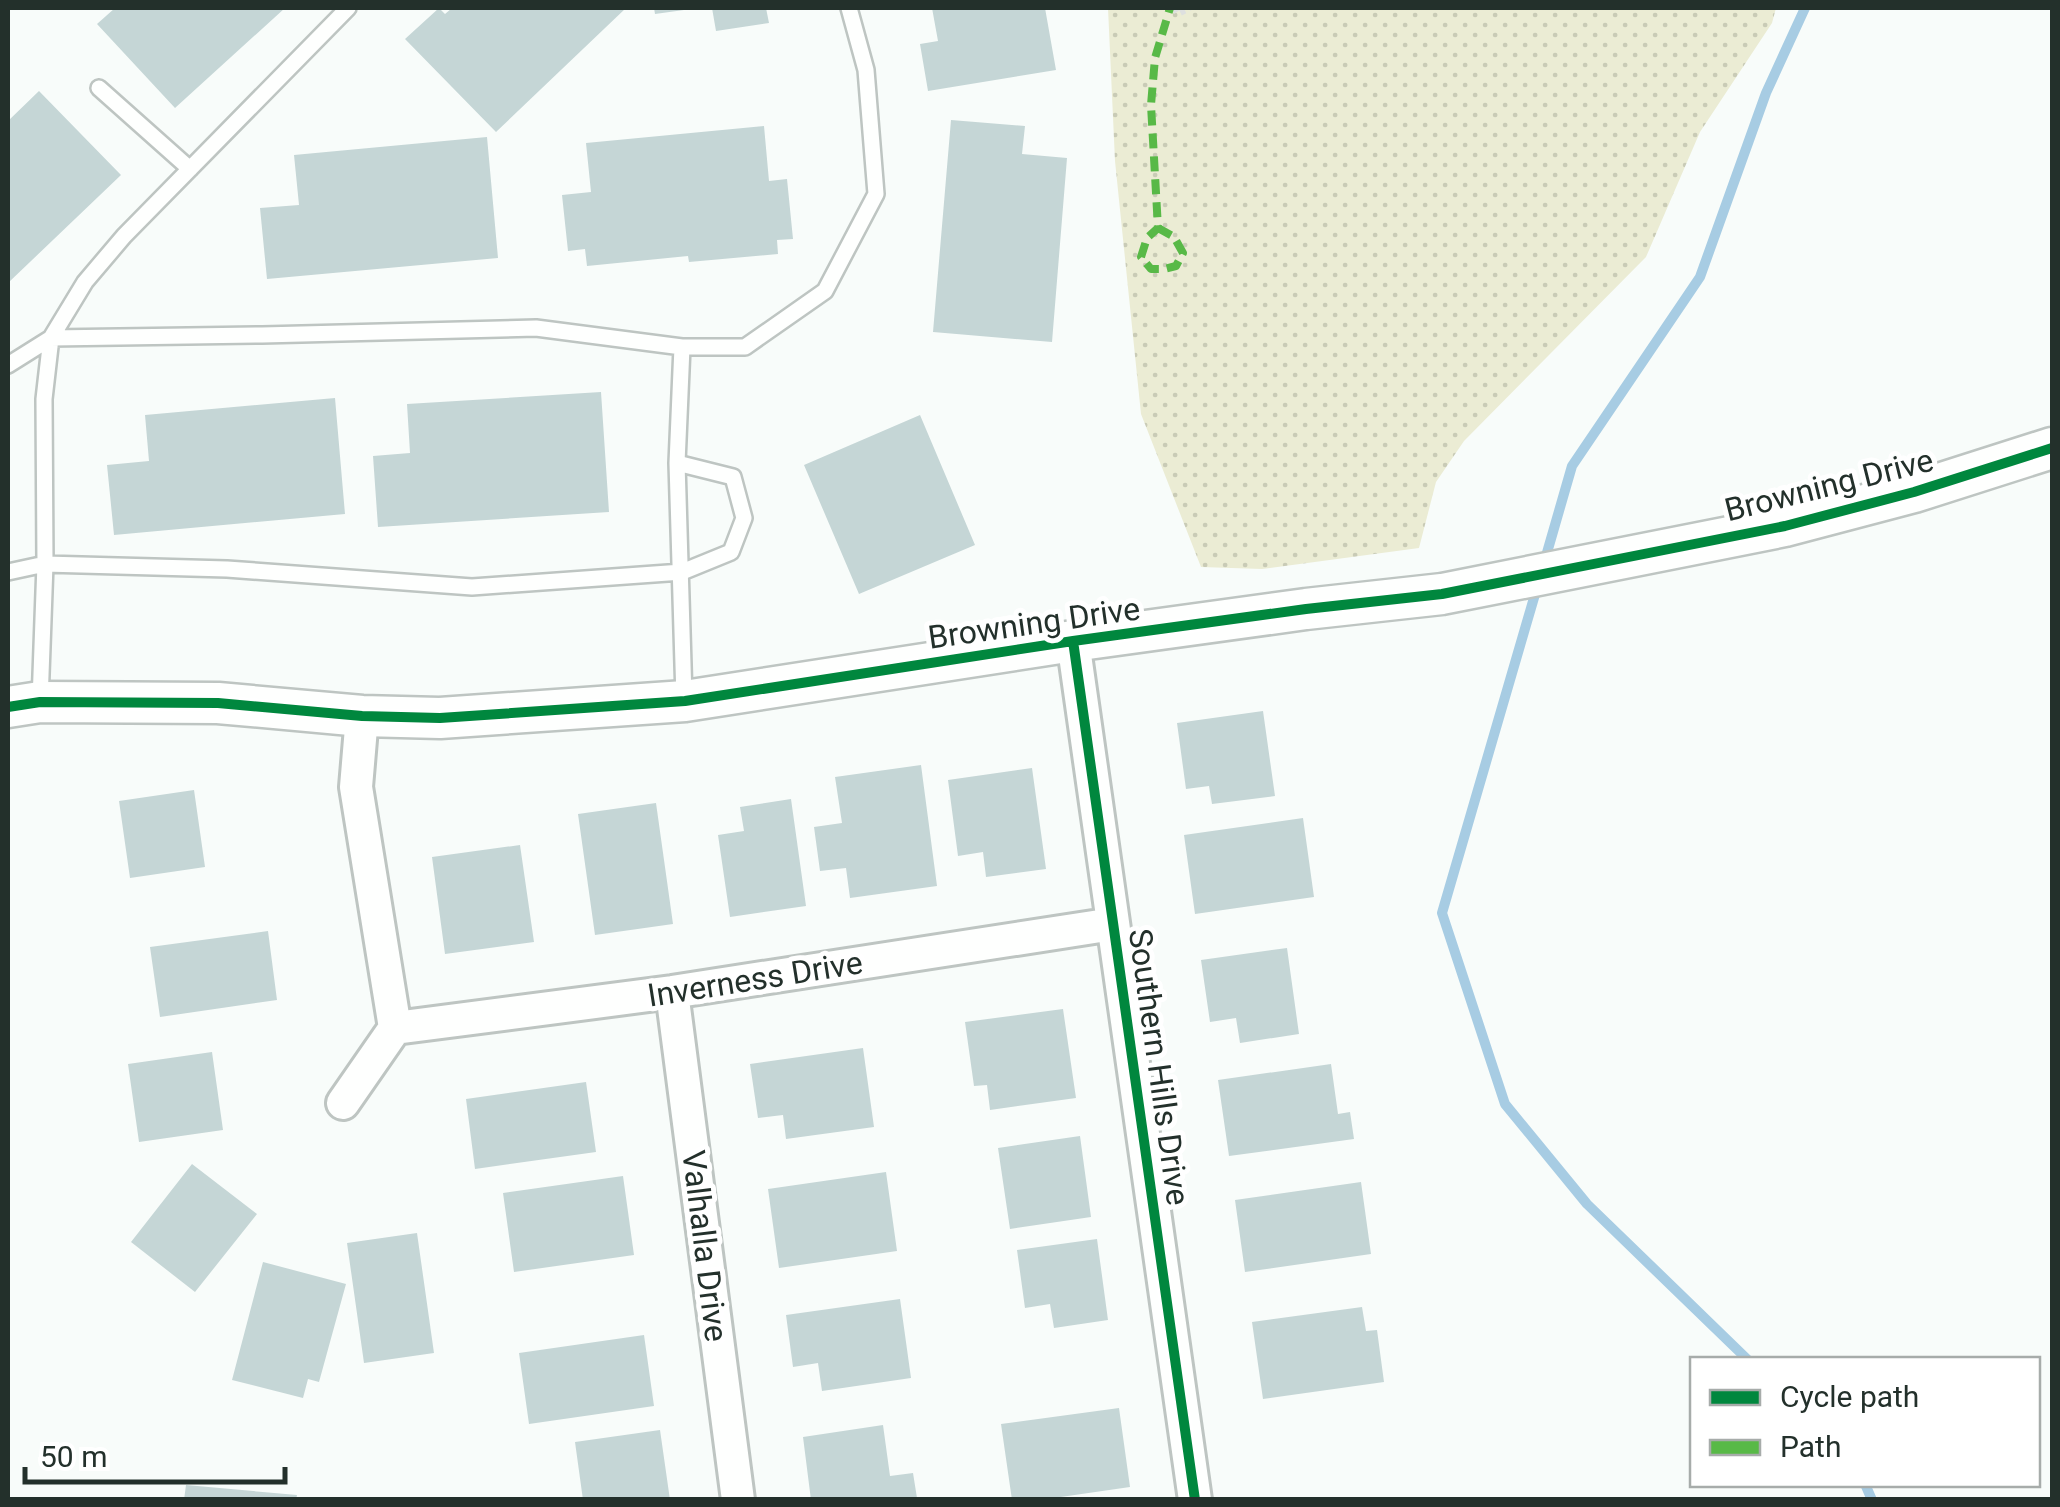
<svg xmlns="http://www.w3.org/2000/svg" width="2060" height="1507" font-family="Roboto,sans-serif">
<style>
.grass{fill:url(#grass-dots)}
.lines{fill:none;stroke-linecap:round;stroke-linejoin:round}
.stream{stroke:#a7cce3;stroke-width:10}
.building{fill:#c5d6d6}
.service-casing{stroke:#bec5c2;stroke-width:20}
.minor-casing{stroke:#bec5c2;stroke-width:38}
.tertiary-casing{stroke:#bec5c2;stroke-width:45}
.path{stroke:#dee0df;stroke-width:6;stroke-dasharray:5 5;stroke-linecap:butt}
.service{stroke:#fefffe;stroke-width:15}
.minor{stroke:#fefffe;stroke-width:32}
.tertiary{stroke:#fefffe;stroke-width:40}
.quiet{stroke:#58b947;stroke-width:8;stroke-dasharray:15 8;stroke-linecap:butt}
.cycleway-casing{stroke:#fff;stroke-width:16}
.cycleway{stroke:#00873e;stroke-width:10}
.labels{text-anchor:middle;dominant-baseline:central;stroke-width:10;stroke-linejoin:round;paint-order:stroke}
.street-label{font-size:32px;fill:#23302b;stroke:#fff}
</style>
<defs>
<pattern id="grass-dots" width="8" height="8" patternUnits="userSpaceOnUse" patternTransform="scale(2.5)"><rect width="8" height="8" fill="#ebecd4"/><path d="M2 2h.1M6 6h.1" fill="none" stroke="#c9cbb6" stroke-width="1.8" stroke-linecap="round"/></pattern>
</defs>
<rect width="100%" height="100%" fill="#f8fcfa"/>
<!-- grass -->
<path class="grass" d="M1108,8h668l-4,15 -72,109 -54,125 -182,184 -28,41 -17,66 -157,21 -61,-2 -60,-153 -26,-253z"/>
<g class="lines">
<!-- stream -->
<path class="stream" d="M1544,563l28,-97 128,-189 66,-184 39,-85
M1538,584l-96,329 63,191 82,100 161,156
M1865,1484l7,16"/>
</g>
<!-- building -->
<path class="building" d="M115,8h170l-110,100 -78,-84z
M439,8l6,6 7,-6h174l-130,124 -91,-93z
M654,8h30v2l-29,4z
M712,8h54l3,15 -53,8z
M932,8h113l11,62 -128,21 -8,-47 18,-3z
M39,91l82,84 -113,108v-162z
M951,120l74,6 -3,28 45,4 -15,184 -119,-10z
M764,126l5,55 18,-2 6,60 -16,1 1,14 -89,8 -1,-6 -101,10 -2,-17 -17,2 -6,-56 29,-3 -5,-49z
M487,137l11,121 -231,21 -7,-71 39,-3 -5,-50z
M601,392l8,120 -231,15 -5,-71 37,-3 -3,-49z
M335,398l10,116 -231,21 -7,-70 42,-4 -4,-46z
M920,415l55,130 -116,49 -55,-129z
M1263,711l12,85 -63,8 -3,-18 -23,3 -9,-66z
M921,765l16,121 -87,12 -4,-30 -26,3 -6,-44 28,-4 -7,-46z
M1032,768l14,101 -60,8 -3,-25 -25,4 -10,-76z
M194,790l11,77 -75,11 -11,-77z
M791,799l15,107 -76,11 -12,-82 26,-4 -4,-24z
M656,803l17,121 -78,11 -17,-121z
M1303,818l11,79 -119,17 -11,-79z
M520,845l14,97 -89,12 -13,-97z
M268,931l9,69 -117,17 -10,-70z
M1287,948l12,86 -59,9 -4,-25 -26,4 -9,-62z
M1063,1009l13,89 -86,12 -3,-25 -13,1 -9,-64z
M863,1048l11,79 -88,12 -3,-24 -25,3 -8,-54z
M212,1052l11,78 -84,12 -11,-78z
M1331,1064l7,50 12,-2 4,27 -125,17 -11,-76z
M586,1082l10,70 -121,17 -9,-70z
M1080,1136l11,81 -81,12 -12,-81z
M192,1164l65,50 -62,78 -64,-50z
M886,1172l11,79 -118,17 -11,-79z
M623,1176l11,79 -120,17 -11,-79z
M1361,1182l10,72 -126,18 -10,-72z
M417,1233l17,120 -70,10 -17,-120z
M1097,1239l11,81 -54,8 -4,-24 -25,4 -8,-58z
M263,1262l83,22 -27,98 -11,-3 -5,19 -71,-18z
M900,1299l11,79 -89,13 -4,-28 -25,4 -7,-52z
M1362,1307l4,24 11,-1 7,52 -121,17 -11,-77z
M644,1335l10,71 -125,18 -10,-71z
M1119,1408l11,79 -90,13h-28l-11,-76z
M883,1425l7,51 23,-3 4,25 -106,2 -8,-63z
M660,1430l10,70h-87l-8,-58z
M186,1485l111,10 -1,5h-112z"/>
<g class="lines">
<defs>
<path id="service" d="M99,88l91,81
M682,347l-5,116 7,235
M8,365l43,-27 211,-3 274,-7 146,19h63l80,-56 51,-97 -10,-124 -17,-62
M8,572l37,-8 182,5 245,18 210,-15 49,-20 13,-34 -11,-41 -56,-14
M40,702l5,-138 -1,-165 7,-61 34,-56 39,-46 224,-228"/>
<path id="minor" d="M1073,641l122,859
M362,716l-6,71 39,241
M672,992l66,508
M395,1028l277,-36 441,-68
M343,1103l52,-75"/>
<path id="tertiary" d="M8,707l32,-5 178,1 144,13 78,2 245,-17 388,-60 233,-32 136,-15 343,-68 129,-34 138,-44"/>
</defs>
<!-- service casing -->
<use href="#service" class="service-casing"/>
<!-- minor casing -->
<use href="#minor" class="minor-casing"/>
<!-- tertiary casing -->
<use href="#tertiary" class="tertiary-casing"/>
<!-- path -->
<path class="path" d="M1174,8l4,6 12,-6"/>
<!-- service -->
<use href="#service" class="service"/>
<!-- minor -->
<use href="#minor" class="minor"/>
<!-- tertiary -->
<use href="#tertiary" class="tertiary"/>
<!-- quiet -->
<path class="quiet" d="M1158,228l16,9 9,16 -7,13 -12,3h-13l-10,-12 6,-19 11,-10 -7,-123 4,-47 15,-50"/>
<defs>
<path id="cycleway" d="M1073,641l122,859
M8,707l32,-5 178,1 144,13 78,2 245,-17 388,-60 233,-32 136,-15 343,-68 129,-34 138,-44"/>
</defs>
<!-- cycleway casing -->
<use href="#cycleway" class="cycleway-casing"/>
<!-- cycleway -->
<use href="#cycleway" class="cycleway"/>
</g>
<g class="labels">
<!-- street labels -->
<g class="street-label">
<text transform="translate(1829 485) rotate(-14)">Browning Drive</text>
<text transform="translate(1034 623) rotate(-8)">Browning Drive</text>
<text transform="translate(755 979) rotate(-9)">Inverness Drive</text>
<text transform="translate(1159 1067) rotate(82)">Southern Hills Drive</text>
<text transform="translate(705 1246) rotate(83)">Valhalla Drive</text>
</g>
</g>
<!-- border -->
<rect width="2060" height="1507" fill="none" stroke="#23302b" stroke-width="20"/>
<!-- legend -->
<rect x="1690" y="1357" width="350" height="130" fill="#ffffff" stroke="#a7acaa" stroke-width="2.5"/>
<rect x="1710" y="1390" width="50" height="15" fill="#00873e" stroke="#a7acaa" stroke-width="2.5"/>
<text x="1780" y="1407" font-size="30" fill="#23302b">Cycle path</text>
<rect x="1710" y="1440" width="50" height="15" fill="#58b947" stroke="#a7acaa" stroke-width="2.5"/>
<text x="1780" y="1457" font-size="30" fill="#23302b">Path</text>
<!-- scale -->
<path d="M25 1467v15h260v-15" fill="none" stroke="#23302b" stroke-width="5"/>
<text x="40" y="1467" font-size="30" fill="#23302b" stroke="#ffffff" stroke-width="8" paint-order="stroke">50 m</text>
</svg>
